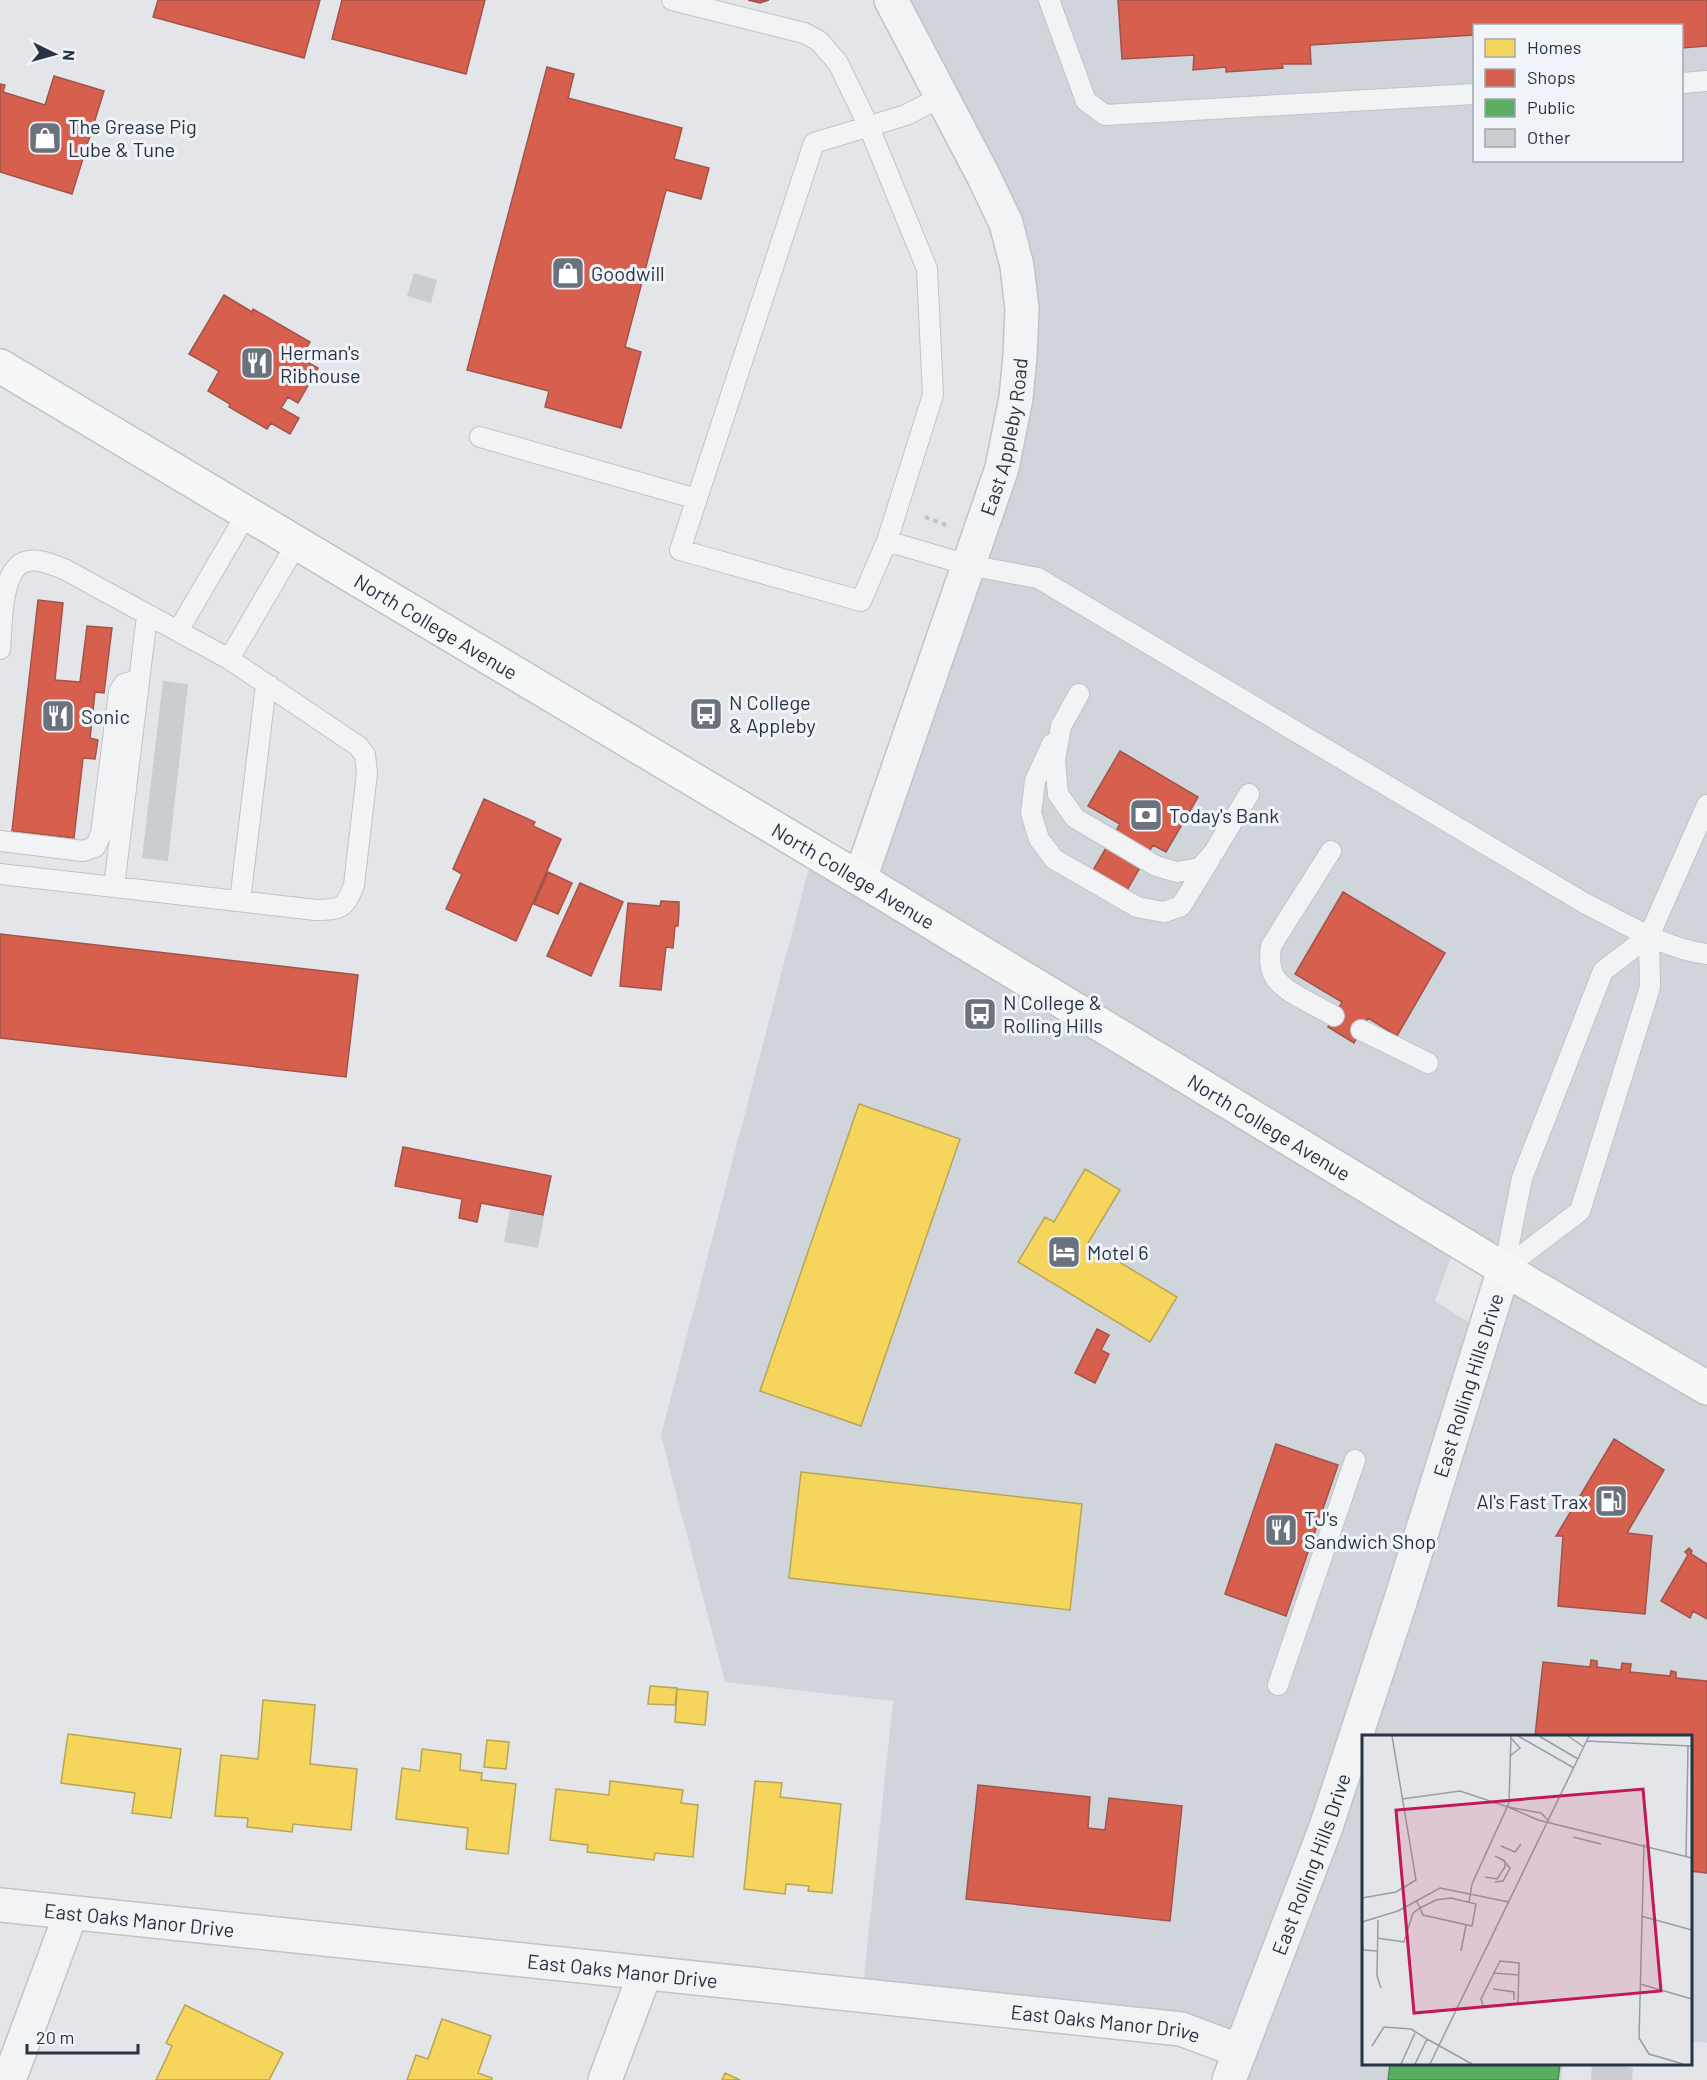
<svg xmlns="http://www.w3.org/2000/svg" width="1707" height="2080" font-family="Barlow,sans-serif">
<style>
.built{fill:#d0d5dc;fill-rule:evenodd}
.homes{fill:#f6d55c;stroke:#b8a555;stroke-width:1.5}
.shops{fill:#d6604d;stroke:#a2534a;stroke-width:1.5}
.public{fill:#5aae61;stroke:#4b8958;stroke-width:1.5}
.building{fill:#cbced1}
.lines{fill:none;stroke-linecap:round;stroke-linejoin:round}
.service-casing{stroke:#c1c3c6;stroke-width:22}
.minor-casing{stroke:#c1c3c6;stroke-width:36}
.tertiary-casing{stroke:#c1c3c6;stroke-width:36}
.primary-casing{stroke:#bec2c6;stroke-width:36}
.path{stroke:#c1c4c7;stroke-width:4;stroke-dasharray:4.5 4.5;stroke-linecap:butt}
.service{stroke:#f2f3f4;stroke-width:20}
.minor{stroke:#f2f3f4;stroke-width:33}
.tertiary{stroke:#f2f3f4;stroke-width:33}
.primary{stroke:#f6f7f7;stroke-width:33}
.labels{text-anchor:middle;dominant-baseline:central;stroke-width:6;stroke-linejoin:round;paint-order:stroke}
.poi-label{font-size:20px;fill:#273444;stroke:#f0f4f8;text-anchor:start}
.street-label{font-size:20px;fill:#273444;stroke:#f0f4f8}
.inset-road{fill:none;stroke:#989ea6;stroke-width:1.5}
.view{fill:#c2185b;fill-opacity:0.15;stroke:#c2185b;stroke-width:3}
.inset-edge{fill:none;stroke:#273444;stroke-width:3}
</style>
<rect width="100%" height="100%" fill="#e3e5e8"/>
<!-- built -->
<path class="built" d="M891,0h816v2043l-16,-2 -1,-305h-326v328h199l-2,16h-332l11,-29 -378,-55 31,-295 -168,-19 -64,-247 152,-583 46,27 143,-411 15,-202zM1474,26h208v134h-208zM1457,1241l47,28 -20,63 -49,-31z"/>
<!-- homes -->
<path class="homes" d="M859,1104l101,35 -99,287 -101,-35z
M1085,1169l35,21 -32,53 89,54 -27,45 -132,-80 27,-45 9,5z
M801,1472l281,32 -12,106 -281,-32z
M650,1686l27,2 -2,17 -27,-1z
M677,1689l31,3 -3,33 -30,-3z
M263,1700l52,5 -5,59 47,5 -6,61 -58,-6 -1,8 -45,-5 1,-9 -33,-2 6,-61 37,4z
M68,1734l113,15 -10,69 -39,-5 3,-20 -74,-10z
M487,1740l22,2 -3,27 -22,-2z
M422,1749l39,5 -1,16 22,3 -1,7 35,4 -8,70 -42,-5 2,-21 -72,-9 6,-51 18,3z
M610,1781l73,9 -2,13 17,2 -5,52 -38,-4 -1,7 -67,-8 1,-7 -38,-5 6,-51 53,6z
M755,1781l27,2 -2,14 61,7 -9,89 -24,-2 1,-5 -23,-2 -1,10 -41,-5z
M185,2005l98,48 -14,27h-113l16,-34 -6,-3z
M442,2019l49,17 -13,37 14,5v2h-85l9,-25 12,4z
M725,2073l15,7h-18z"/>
<!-- shops -->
<path class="shops" d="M158,0h162l-16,58 -151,-41z
M342,0h143l-19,74 -134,-35z
M748,0h21l-9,3z
M1118,0h589v46l-25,2v-22h-208v9l-164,10 1,19h-29l1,4 -57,4v-5l-33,3 1,-15 -72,4z
M547,67l27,7 -6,24 114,30 -8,31 35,9 -8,31 -35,-9 -41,157 16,5 -20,76 -76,-21 4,-16 -82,-21z
M54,76l50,15 -32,103 -72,-22v-88l5,1 -2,7 42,13z
M224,295l28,17 1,-3 57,33 -10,16 18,10 -20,35 -10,-6 -7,11 18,10 -9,16 -19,-11 -4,6 -38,-22 1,-3 -22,-13 11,-20 -30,-17z
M38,600l25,3 -8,77 25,2 7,-56 25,2 -8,65 -9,-1 -5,46 8,2 -3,19 -12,-1 -9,80 -62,-7z
M1120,751l78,46 -32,55 -13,-7 -27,47 -34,-20 28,-48 -32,-18z
M484,799l51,23 -2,4 28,13 -45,102 -70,-32 16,-35 -9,-5z
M548,872l24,11 -14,31 -24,-10z
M580,883l43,19 -32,74 -44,-20z
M1343,892l102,61 -48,83 -29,-18 -14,25 -26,-16 14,-25 -47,-28z
M661,901l18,1v10l-1,14h-3l-2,22 -7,-1 -5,43 -41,-4 8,-83 32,3z
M0,934l358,41 -12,102 -346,-39z
M403,1147l148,29 -8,39 -62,-12 -4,19 -18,-4 3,-19 -67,-13z
M1097,1329l12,6 -8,15 8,4 -14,29 -20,-10z
M1614,1439l50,31 -37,63 25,3 -7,78 -87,-8 5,-70h-7z
M1276,1444l62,21 -52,151 -61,-22z
M1689,1548l3,3 -1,3 16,10v55l-14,-8 -3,7 -29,-17 27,-46 -3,-3z
M1591,1660l6,1v6l24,3 1,-7 9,1 -1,8 40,4 1,-5 5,1v6l31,3v192l-17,-2v-135h-155l8,-74 47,5z
M978,1785l112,12 -2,31 17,2 4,-32 73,8 -12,115 -204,-22z"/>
<!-- public -->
<path class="public" d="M1390,2064h170l-2,16h-170z"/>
<!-- building -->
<path class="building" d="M414,273l23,7 -6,23 -24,-7z
M163,681l25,3 -20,177 -26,-3z
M510,1210l34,6 -6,32 -34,-6z
M1592,2064h30v2l11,2 -1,12h-41z"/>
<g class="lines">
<defs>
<path id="service" d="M672,0l132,33 15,8 19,22 31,64 58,142 6,126 -46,146 -26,60 -181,-51 134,-407 92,-28 35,-18
M1049,0l37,101 19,14 369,-21
M1682,83l25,-2
M480,437l217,62
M887,541l81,24 70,13 548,326c39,19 78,45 121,50
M178,631l69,-118
M0,649c2,-22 0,-83 28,-88 13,-2 25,4 36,8l165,90 129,87 7,9 2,18 -13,112c-8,23 -14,25 -38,25l-316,-36
M229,659l68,-116
M1079,694l-18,32 -6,34 3,34 17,24 81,48 21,6 23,-4 14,-16 35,-58
M1052,744l-17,37 -4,32 8,26 15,20 83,48 27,5 17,-6 29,-47
M0,841l83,10 12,-4 6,-13 18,-142 5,-8 15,-4
M1331,851l-60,95c-1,10 -2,18 2,28 7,17 45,32 61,42
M114,887l32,-263 5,-8
M240,901l25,-208 5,-7
M1361,1030l67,33
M1504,1269l76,-58 70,-224 -1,-51 58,-131
M1504,1269l18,-91 81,-207 46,-35
M1278,1685l77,-225"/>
<g id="minor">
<path id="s1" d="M0,1905l1181,124 59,22"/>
<path d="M9,2080l62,-167"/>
<path d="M605,2080l40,-107"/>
</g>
<g id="tertiary">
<path id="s2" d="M860,879l142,-411 14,-70 4,-42 2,-47 -5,-43 -11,-43 -23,-48 -92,-175"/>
<path id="s3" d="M1229,2080l97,-253 76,-231 102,-327"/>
</g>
<g id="primary">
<path id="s4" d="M0,366l860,513 644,390 203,119"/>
</g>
</defs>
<!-- service casing -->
<use href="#service" class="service-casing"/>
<!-- minor casing -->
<use href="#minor" class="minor-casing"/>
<!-- tertiary casing -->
<use href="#tertiary" class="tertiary-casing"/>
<!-- primary casing -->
<use href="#primary" class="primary-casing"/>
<!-- path -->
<path class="path" d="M925,517l21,8"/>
<!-- service -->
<use href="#service" class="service"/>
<!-- minor -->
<use href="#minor" class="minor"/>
<!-- tertiary -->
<use href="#tertiary" class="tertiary"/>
<!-- primary -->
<use href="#primary" class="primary"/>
</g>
<!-- icons -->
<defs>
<symbol id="shop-square" viewBox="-11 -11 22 22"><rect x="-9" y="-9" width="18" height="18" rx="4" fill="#69727d" stroke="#f0f4f8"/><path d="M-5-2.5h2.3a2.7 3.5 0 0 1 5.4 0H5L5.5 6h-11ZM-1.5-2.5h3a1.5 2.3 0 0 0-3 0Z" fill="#fff"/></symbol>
<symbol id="restaurant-square" viewBox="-11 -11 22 22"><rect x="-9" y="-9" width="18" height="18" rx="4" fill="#69727d" stroke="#f0f4f8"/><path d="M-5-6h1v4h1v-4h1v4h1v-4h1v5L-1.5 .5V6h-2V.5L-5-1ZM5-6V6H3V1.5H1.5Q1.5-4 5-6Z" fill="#fff"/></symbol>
<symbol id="bus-square" viewBox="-11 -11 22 22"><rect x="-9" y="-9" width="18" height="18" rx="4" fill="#69727d" stroke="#f0f4f8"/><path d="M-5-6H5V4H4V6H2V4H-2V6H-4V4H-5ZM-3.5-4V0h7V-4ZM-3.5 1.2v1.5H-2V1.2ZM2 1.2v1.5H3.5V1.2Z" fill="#fff"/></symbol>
<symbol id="bank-square" viewBox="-11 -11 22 22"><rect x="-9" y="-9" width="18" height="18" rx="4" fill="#69727d" stroke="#f0f4f8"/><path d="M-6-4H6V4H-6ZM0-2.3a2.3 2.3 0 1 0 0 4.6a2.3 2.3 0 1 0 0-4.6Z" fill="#fff"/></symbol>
<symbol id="hotel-square" viewBox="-11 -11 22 22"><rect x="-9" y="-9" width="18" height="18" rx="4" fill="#69727d" stroke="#f0f4f8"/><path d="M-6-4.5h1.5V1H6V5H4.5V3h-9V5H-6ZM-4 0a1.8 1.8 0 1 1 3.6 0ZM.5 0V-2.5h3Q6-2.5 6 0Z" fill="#fff"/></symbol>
<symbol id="fuel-square" viewBox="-11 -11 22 22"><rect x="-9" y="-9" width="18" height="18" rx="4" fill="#69727d" stroke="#f0f4f8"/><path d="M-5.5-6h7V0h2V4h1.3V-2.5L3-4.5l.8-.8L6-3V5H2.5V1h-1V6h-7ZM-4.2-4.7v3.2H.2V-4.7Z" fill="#fff"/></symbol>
</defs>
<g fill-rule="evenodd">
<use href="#shop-square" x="26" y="119" width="38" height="38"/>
<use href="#shop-square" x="549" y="254" width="38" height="38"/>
<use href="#restaurant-square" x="238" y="344" width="38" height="38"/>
<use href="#bus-square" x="687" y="695" width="38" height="38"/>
<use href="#restaurant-square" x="39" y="697" width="38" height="38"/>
<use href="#bank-square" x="1127" y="796" width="38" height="38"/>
<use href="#bus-square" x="961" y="995" width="38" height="38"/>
<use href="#hotel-square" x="1045" y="1233" width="38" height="38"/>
<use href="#fuel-square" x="1592" y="1482" width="38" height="38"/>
<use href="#restaurant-square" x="1262" y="1511" width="38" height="38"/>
</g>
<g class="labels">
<!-- poi labels -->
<g class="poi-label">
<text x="68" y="126">The Grease Pig<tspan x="68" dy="23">Lube &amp; Tune</tspan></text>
<text x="591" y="273">Goodwill</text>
<text x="280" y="352">Herman's<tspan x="280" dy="23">Ribhouse</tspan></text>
<text x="729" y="702">N College<tspan x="729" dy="23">&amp; Appleby</tspan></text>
<text x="81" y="716">Sonic</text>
<text x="1169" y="815">Today's Bank</text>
<text x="1003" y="1002">N College &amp;<tspan x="1003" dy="23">Rolling Hills</tspan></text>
<text x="1087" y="1252">Motel 6</text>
<text x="1588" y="1501" text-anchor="end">Al's Fast Trax</text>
<text x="1304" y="1518">TJ's<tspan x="1304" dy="23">Sandwich Shop</tspan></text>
</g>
<!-- street labels -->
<g class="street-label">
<text stroke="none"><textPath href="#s2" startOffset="466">East Appleby Road</textPath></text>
<text stroke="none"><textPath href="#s4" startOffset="508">North College Avenue</textPath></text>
<text stroke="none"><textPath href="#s4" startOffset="994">North College Avenue</textPath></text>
<text stroke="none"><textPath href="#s4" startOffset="1480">North College Avenue</textPath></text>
<text stroke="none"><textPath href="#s3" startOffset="735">East Rolling Hills Drive</textPath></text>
<text stroke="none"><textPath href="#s3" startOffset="231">East Rolling Hills Drive</textPath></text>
<text stroke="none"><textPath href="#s1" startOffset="140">East Oaks Manor Drive</textPath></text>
<text stroke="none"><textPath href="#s1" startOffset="626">East Oaks Manor Drive</textPath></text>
<text stroke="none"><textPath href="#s1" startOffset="1112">East Oaks Manor Drive</textPath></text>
</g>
</g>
<!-- overview -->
<g transform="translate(1362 1735)">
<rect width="330" height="330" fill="#e3e5e8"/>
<path class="inset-road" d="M156,1l56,32M177,1l39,23M206,1l16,11M225,6l104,5M148,21l10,-8 -9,-10M40,64l58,-8 48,16 33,6 8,8M146,72l30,13 154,38M211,102l28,7M282,109l-5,194 10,16 34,10M139,111l14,6 6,-8M324,121l2,-110M123,142l12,2 8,-12v-6l-10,-5M133,147l8,-1 7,-13 -7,-8M0,163l34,-6 20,-12 -24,-144M107,167l3,-18 37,-81 2,-67M279,181l51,14M16,185l-1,56 4,12M0,187l36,-11 42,-23 69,14M0,201l1,14 14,1M15,203l27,4 9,-29 7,-5 16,-8 15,-2 25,6 -4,22 -49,-11 -3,-7 -4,-8M99,216l5,-26M138,226l19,2 -1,41 -35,2 -2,-7zM131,238l26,2M278,249l52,15M131,254l21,3v8M65,304l45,25M10,311l12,-19 27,2 16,10 -12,25M39,329l14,-31M68,329l159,-328"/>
<path class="view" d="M281,54l18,202 -247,22 -18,-203z"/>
<rect width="330" height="330" class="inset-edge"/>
</g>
<!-- legend -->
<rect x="1473" y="24" width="210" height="138" fill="#f0f4f8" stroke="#a0a7b0" stroke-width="1.5"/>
<rect x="1485" y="39" width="30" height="18" fill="#f6d55c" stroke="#a0a7b0" stroke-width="1.5"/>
<text x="1527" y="54" font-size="18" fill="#273444">Homes</text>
<rect x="1485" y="69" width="30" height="18" fill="#d6604d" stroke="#a0a7b0" stroke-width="1.5"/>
<text x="1527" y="84" font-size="18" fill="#273444">Shops</text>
<rect x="1485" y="99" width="30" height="18" fill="#5aae61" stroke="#a0a7b0" stroke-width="1.5"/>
<text x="1527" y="114" font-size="18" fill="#273444">Public</text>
<rect x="1485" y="129" width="30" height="18" fill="#cbced1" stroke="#a0a7b0" stroke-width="1.5"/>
<text x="1527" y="144" font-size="18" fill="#273444">Other</text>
<!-- north arrow -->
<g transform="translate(54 54) rotate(95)" stroke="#f0f4f8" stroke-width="4.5" paint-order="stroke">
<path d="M0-4.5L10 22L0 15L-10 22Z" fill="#273444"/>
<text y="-9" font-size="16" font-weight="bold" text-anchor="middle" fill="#273444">N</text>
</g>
<!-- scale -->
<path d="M27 2044v9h111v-9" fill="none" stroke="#273444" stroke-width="3"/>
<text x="36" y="2044" font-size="18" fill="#273444" stroke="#f0f4f8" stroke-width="4.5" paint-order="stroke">20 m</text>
</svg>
